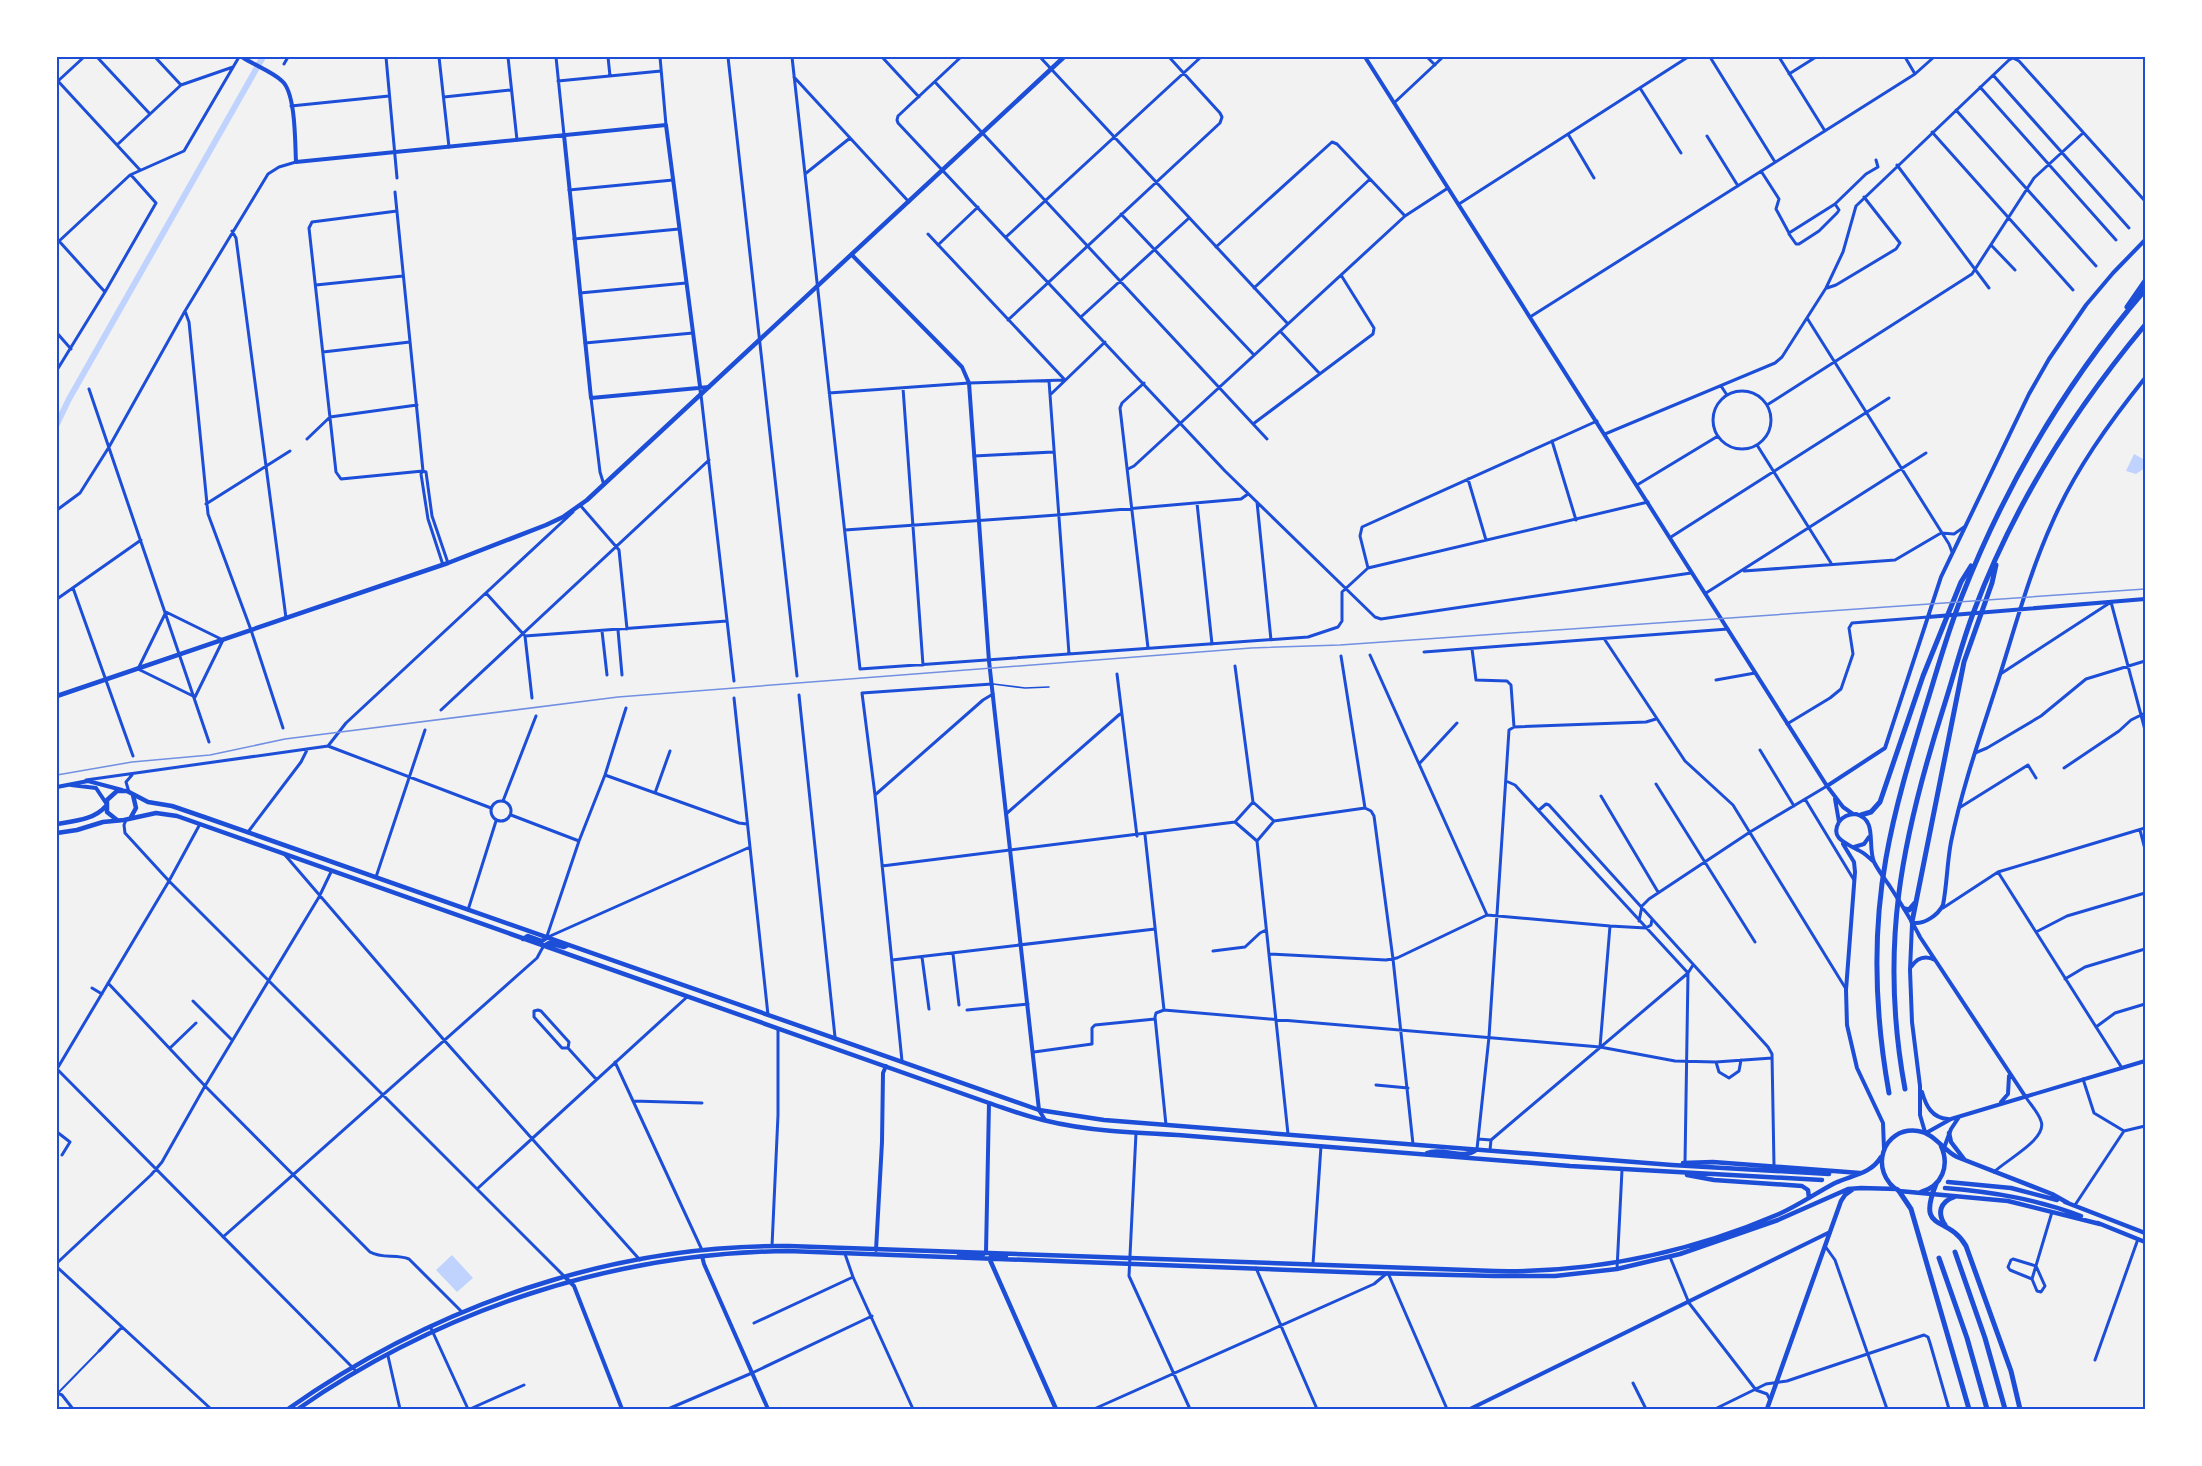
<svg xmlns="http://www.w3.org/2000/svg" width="2202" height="1466" font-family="Ubuntu,sans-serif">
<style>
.water{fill:#bfd3fe}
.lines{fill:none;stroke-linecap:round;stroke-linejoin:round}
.canal{stroke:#bfd3fe;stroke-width:6}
.service{stroke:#1d4ed8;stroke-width:1.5}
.pedestrian{stroke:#1d4ed8;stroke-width:2}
.minor{stroke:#1d4ed8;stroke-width:3}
.secondary{stroke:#1d4ed8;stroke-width:4}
.primary{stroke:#1d4ed8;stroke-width:4.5}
.motorway{stroke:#1d4ed8;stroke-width:5}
.rail{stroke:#7290e2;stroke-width:1.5}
.neatline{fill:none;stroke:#1d4ed8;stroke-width:2}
</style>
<rect width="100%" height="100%" fill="#f2f2f2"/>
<!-- water -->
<path class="water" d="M2134,454l11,6v8l-9,6 -10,-3z
M452,1255l21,23 -16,14 -21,-22z"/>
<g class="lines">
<!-- canal -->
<path class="canal" d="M57,424l12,-25 194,-342"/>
<!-- service -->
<path class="service" d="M993,684l32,4 24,-1"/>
<!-- pedestrian -->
<path class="pedestrian" d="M58,1393l40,-41"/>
<!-- minor -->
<path class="minor" d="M97,57l53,57
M155,57l26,28
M386,57l11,121
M439,57l10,90
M508,57l9,83
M556,57l8,78
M608,57l2,19
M660,57l6,68
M728,57l69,619
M792,57l68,612 448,-32 30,-10 4,-6v-29l26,-24 280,-66
M882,57l37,40
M961,57l-63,59 -1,4 1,3 327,348 150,146 6,2 310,-46
M1040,57l248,267
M1427,57l8,8
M1710,57l65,105
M1779,57l46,74
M1905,57l10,17
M284,64l4,-7
M1789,74l27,-17
M1993,75l136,153
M794,77l115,125
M57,80l83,90
M58,81l26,-24
M558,81l103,-10
M935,82l332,357
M1980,87l136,153
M1640,88l41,65
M444,97l67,-7
M1394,103l49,-46
M291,106l98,-10
M1956,110l140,156
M1932,132l141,158
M1568,134l26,44
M1707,136l31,50
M117,145l64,-60 52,-18
M1897,165l92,123
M1761,171l18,28 -3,10 13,24 46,-29 31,-30 12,-7 -2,-7
M805,174l45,-36
M569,190l104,-10
M395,192l28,279 -2,3 7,45 15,46
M1459,204l229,-147
M397,211l-85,11 -3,6 27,244 5,7 82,-8
M1121,214l133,141
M232,231l4,7 50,380
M928,234l137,146
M1789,234l7,10h3l20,-13 18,-18 2,-3 -4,-6
M1006,237l195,-180
M574,239l105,-10
M59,241l46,51
M57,243l73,-68 54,-24 55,-94
M938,245l40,-38
M1991,245l24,25
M1216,247l116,-105 5,2 68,72
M316,285l87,-9
M1254,288l116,-109
M1827,288l9,-3 60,-36 4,-6 -36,-46
M580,293l106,-10
M185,311l4,11 19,192 43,116 32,98
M1082,316l107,-98
M1530,317l385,-243 19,-17
M1807,318l142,226 3,8
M1008,320l212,-197 2,-6 -2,-4 -51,-56
M1280,331l40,43
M57,333l14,16
M585,343l108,-10
M323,352l87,-10
M57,370l48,-78 51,-89 -25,-28
M1049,381l20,273
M1144,383l-22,20 -2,5 28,240
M1721,386l6,9
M903,388l20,277
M89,389l120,353
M1713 420a29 29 0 1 1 58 0a29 29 0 1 1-58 0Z
M829,393l140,-10 96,-3
M701,395l33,286
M1050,395l55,-53
M591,398l9,74 4,13
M1767,405l205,-131 62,-96 49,-45
M1253,424l120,-90 1,-6 -33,-53
M1605,434l170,-71 7,-6 44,-69 17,-36 13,-46 153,-146 4,-2 6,3 126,140
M307,439l23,-22 87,-12
M1552,441l24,79
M1757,445l74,118
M974,456l79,-4
M1128,469l6,-3 271,-250 43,-28
M423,471l3,1 6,44 16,47
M1468,479l18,61
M1637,485l81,-49
M1257,502l14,138
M1197,503l15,141
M206,504l84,-53
M580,505l39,45 8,79
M57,510l23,-17 29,-46 76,-136 83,-137 11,-7 17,-5
M845,530l212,-15 184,-16 7,-5
M1671,537l218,-139
M1368,568l-8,-32 2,-9 235,-106
M1744,571l151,-11 46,-27 13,1 10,-7
M73,588l60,168
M486,593l39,43 7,62
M1706,593l220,-140
M57,599l84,-59
M166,612l-28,57 57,28
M166,612l57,28 -28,57
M618,630l4,45
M602,631l5,44
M525,636l202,-15
M1605,640l80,121 48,44 113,184
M1472,649l4,31 31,1 4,4 3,42
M1424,652l304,-23
M1370,655l117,260
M1341,656l24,152 6,3 3,5 19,143 20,185
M1235,666l18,136
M2002,673l109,-71 34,128
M1117,674l20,162
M1716,680l39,-7
M799,695l36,342
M734,698l34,317
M441,710l268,-250
M1787,724l43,-26 11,-9 12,-35 -4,-26 3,-5 76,-6
M328,746l163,62
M1760,750l34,56
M1975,753l12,-5 54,-32 45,-37 59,-18
M1419,764l38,-41
M2064,768l55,-37 12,-11 14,-7
M605,775l134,48 8,1
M86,780l242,-34 18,-23 227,-211
M1506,781l9,4 173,188
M1656,784l99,158
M129,792l-3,-10 6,-7
M655,793l15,-42
M875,795l108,-95 10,-6
M1601,796l57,96
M1805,799l49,81
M491 811a10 10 0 1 1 20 0a10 10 0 1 1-20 0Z
M503,801l33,-85
M1253,802l21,19 -17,20 -22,-19z
M1959,808l69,-43 8,13
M1539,810l7,-6 3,1 219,242 4,7 2,112
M1006,814l114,-100
M511,815l68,26
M126,820l-2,5 1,8 44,48 396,396
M1274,821l91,-13
M2140,830l5,19
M248,832l53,-70 6,-12
M1145,835l19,175 -8,3 -1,4 11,108
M1257,841l31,293
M285,855l159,185 196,220
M882,866l353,-44
M1998,872l124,196
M376,877l49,-147
M1943,908l55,-36 147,-44
M468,910l28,-89
M1639,921l3,-15 7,-7 101,-67 77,-46
M2036,932l31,-16 78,-23
M548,937l202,-90
M546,939l33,-98 26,-66 21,-67
M1213,951l32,-4 15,-14 6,-3
M953,954l6,51
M1269,954l117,6 11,-2 90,-43 123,11 36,2 5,-3 1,-6
M922,957l7,52
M892,960l263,-31
M2065,979l20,-12 60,-18
M108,983l97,103 165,166c12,7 26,2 39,7l53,53
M92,988l10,6
M193,1001l39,39
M538,1010l3,1 28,31 -1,6h-6l-28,-31v-6z
M967,1010l61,-6
M1164,1010l436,37 75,14 41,1 56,-4
M2096,1027l19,-14 30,-9
M1600,1047l10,-121
M170,1048l26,-25
M568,1048l28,31
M1034,1052l58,-8v-16l3,-3 60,-6
M902,1061l-27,-266 -13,-102 130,-9
M615,1062l87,188
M1716,1062l3,10 10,6 10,-7 2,-11
M57,1069l299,302
M57,1069l112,-188 31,-57
M2083,1079l11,34 30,18 21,-5
M1376,1085l32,3
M633,1101l69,2
M57,1132l13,10 -8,13
M1136,1133l-7,143 61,133
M1478,1139l13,1
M1477,1149l12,-112 20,-307 5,-3 132,-5 10,-3
M1490,1150l1,-10 197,-167 5,-8
M1685,1163l3,-190
M1994,1172c12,-12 54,-33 47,-51 -3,-9 -11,-17 -16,-25
M477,1189l210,-192
M2075,1205l49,-74
M223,1237l314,-279 7,-13
M772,1246l6,-131v-86
M1825,1246l10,14 52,149
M845,1254l8,23 60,132
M1670,1257l19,46 67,87
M2013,1259l23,7 9,20 -4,6 -4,-1 -5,-12 -22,-9 -2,-3 3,-7z
M57,1263l94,-88 11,-13 43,-76 114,-189 12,-25
M1313,1264l8,-118
M57,1267l154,142
M1256,1268l61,141
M1617,1269l5,-99
M1388,1273l59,136
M2032,1279l20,-67
M754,1323l99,-46
M430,1326l38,83
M99,1351l23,-24
M388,1356l12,53
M2095,1360l43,-121
M1633,1383l13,26
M1756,1390l11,4 3,6
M57,1393l5,2 11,14
M470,1409l54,-24
M668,1409l84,-36 120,-57
M1094,1409l280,-125 12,-10
M1715,1409l51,-25 21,-3 137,-46 4,2 2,6 19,66"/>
<!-- secondary -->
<path class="secondary" d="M242,57c12,8 31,15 40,24 14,12 13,63 14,81l370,-37 35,269
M1365,57l462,729 16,21 10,7
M564,135l27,263 118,-11
M852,255l110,112 7,16 20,278 50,449 6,10
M1928,617l217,-18
M71,785l25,3 10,15
M1827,786l58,-38 56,-171 88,-183 20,-35 37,-54 27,-32 32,-33
M57,787l31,-6 34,9
M1835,799l4,23
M1843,844l11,18 1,10 -9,118 1,35 10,43 26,55 1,26
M1854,847l10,-3 5,-7
M1874,862c-5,-4 -9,-9 -16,-12 -10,-6 -29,-11 -19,-28 4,-6 10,-8 17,-8 22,6 11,31 18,48 4,8 10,16 15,23 11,17 22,34 31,52l105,159
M1914,923c11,1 24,-8 29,-18 4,-20 4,-42 8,-63 11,-54 30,-108 47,-161 17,-53 31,-107 54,-158 23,-53 57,-100 93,-145
M1912,924l-2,46 2,52 8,64v29l5,17
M1911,967c6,-9 14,-12 24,-7
M1922,1092c4,14 10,26 26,27
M2001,1102l7,-8 1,-18
M1926,1133l25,-14 194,-58
M1944,1148l7,-19 8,-12
M876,1250l6,-108 1,-69 3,-7
M986,1252l3,-149
M702,1256l2,8 64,145
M565,1277l9,9 48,123
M1470,1409l360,-177"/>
<!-- primary -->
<path class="primary" d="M57,696l391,-133 98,-38 17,-8 24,-17 477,-443
M131,817l5,-9 -3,-13
M117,820l-10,-8v-12l10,-9h10l21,11 24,4 35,12 832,292 65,10 568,45 157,9
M57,824c17,-3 37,-4 49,-18
M57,833l20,-3 26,-8 21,-2 32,-7 21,3 812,287c18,6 36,13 54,17 44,11 90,13 135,15l392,31 252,14
M523,939l5,-3 14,5 4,-3
M544,946l5,-3 15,4 4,-2
M1949,1133l2,9 13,17
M1427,1153c15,-6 37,7 49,-3
M1683,1163l30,-1 147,11
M1687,1175l27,5 88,6 6,4 1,8
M1948,1182l63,6 46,12
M1945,1188c48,4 91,11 136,28
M1921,1192c21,-6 29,-26 20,-46
M2065,1202l80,31
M2068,1203l-16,-9 -95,-37c-14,-7 -23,-24 -39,-26 -36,-5 -50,41 -19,60l109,10 92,23
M2098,1223l47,19
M959,1255l22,1 5,-4
M990,1260l66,149
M990,1260l1,-4h15
M288,1409c145,-102 322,-165 501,-163l706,25c98,2 193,-18 284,-57 20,-9 37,-21 56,-31 17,-8 36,-9 46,-26
M298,1409c144,-100 315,-156 490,-158l582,22 125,3h60l62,-7 63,-15 98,-34 70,-31 13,-1 36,1
M1767,1409l74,-208 4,-6 7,-5"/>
<!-- motorway -->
<path class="motorway" d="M2127,307l18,-26
M1861,815l10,-3 9,-10 43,-126 38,-94 10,-16
M1905,909l4,1 6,-7
M1912,922l52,-260 28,-79 4,-18
M1905,1089c-26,-140 -4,-249 39,-383 10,-31 18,-64 30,-95 39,-104 100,-201 171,-286
M1889,1093c-14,-78 -17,-157 -3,-235 9,-51 24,-100 39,-149 12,-38 22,-76 37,-113 44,-112 105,-215 183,-306
M1936,1184c-20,50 12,30 30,62l45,125 9,38
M1899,1191l12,18 58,200
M1945,1225c-8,-12 -5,-23 9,-28
M1955,1252l30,86 20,71
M1939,1258l28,80 20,71"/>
<!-- rail -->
<path class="rail" d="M57,775l75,-13 78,-7 75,-16 333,-42 633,-49 89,-3 805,-56"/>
</g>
<!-- border -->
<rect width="2202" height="1466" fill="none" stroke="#ffffff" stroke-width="117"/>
<rect x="58" y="58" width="2086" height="1350" class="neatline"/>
</svg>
